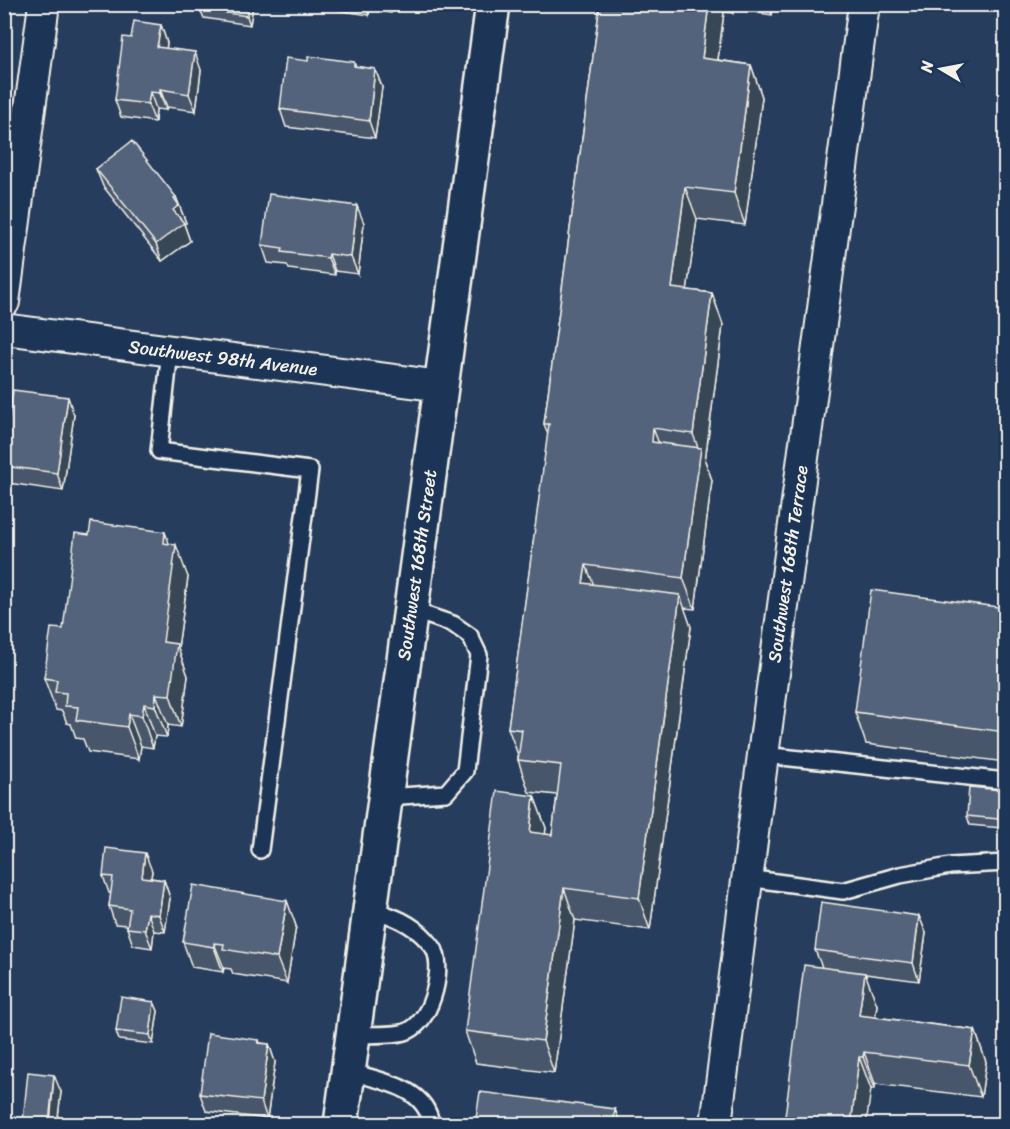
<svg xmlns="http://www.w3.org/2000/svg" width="1010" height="1129" font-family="Sriracha,sans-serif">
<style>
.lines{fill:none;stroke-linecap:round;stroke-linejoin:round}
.service-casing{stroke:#f4f1e8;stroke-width:20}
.minor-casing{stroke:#f4f1e8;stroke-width:34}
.tertiary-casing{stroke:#f4f1e8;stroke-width:38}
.service{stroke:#1d3557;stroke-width:15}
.minor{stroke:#1d3557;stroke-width:30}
.tertiary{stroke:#1d3557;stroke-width:33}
.wall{fill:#47566a;stroke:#f4f1e8;stroke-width:1.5}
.shaded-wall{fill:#394656;stroke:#f4f1e8;stroke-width:1.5}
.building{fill:#52647b;stroke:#f4f1e8;stroke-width:1.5}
.labels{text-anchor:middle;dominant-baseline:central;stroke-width:6;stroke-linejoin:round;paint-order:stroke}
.street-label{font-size:18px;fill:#f4f1e8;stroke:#1d3557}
</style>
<rect width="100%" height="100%" fill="#263d5d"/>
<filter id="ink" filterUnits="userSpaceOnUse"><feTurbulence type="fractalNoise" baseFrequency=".0167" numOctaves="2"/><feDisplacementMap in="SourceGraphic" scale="12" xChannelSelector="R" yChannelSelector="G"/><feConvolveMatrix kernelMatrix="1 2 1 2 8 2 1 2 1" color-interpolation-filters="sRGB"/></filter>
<g filter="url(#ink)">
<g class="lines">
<defs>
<path id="service" d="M170,351l-11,100 151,19 -50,380
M763,755l243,26
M386,797l60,-4 19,-22 14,-116 -9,-19 -17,-12 -42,-14
M747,878l96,13 57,-16 50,-9 56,-3
M353,1035c14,-1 40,1 52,-3 25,-7 39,-59 30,-81 -1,-4 -6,-8 -8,-11 -16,-18 -35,-24 -56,-31
M348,1071c31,10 78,15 83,53"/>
<path id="minor" d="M4,302l40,-298
M4,329l437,57
M716,1124l47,-369 101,-751"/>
<path id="tertiary" d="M341,1124l152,-1120"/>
</defs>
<!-- service casing -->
<use href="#service" class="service-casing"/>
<!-- minor casing -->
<use href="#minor" class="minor-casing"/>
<!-- tertiary casing -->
<use href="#tertiary" class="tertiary-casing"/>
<!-- service -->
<use href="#service" class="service"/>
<!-- minor -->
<use href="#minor" class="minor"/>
<!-- tertiary -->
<use href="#tertiary" class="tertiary"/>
</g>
<!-- wall -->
<path class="wall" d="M321,4h71l-1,9 -21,-4 -1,6 -46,-7z
M600,4h135l-2,9 -9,-1 -6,48 33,5 11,32 -17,128 -48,-6 -10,71 25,3 11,32 -18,136 7,19 -17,129 -11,-1 7,19 -41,303 -75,-10 -21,153 -78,-10 -11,-32 69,-235 12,32 -1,6 7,1 5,-40 -28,-3 -11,-32v-5l-10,-27 40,-293 -4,-11z
M737,4h37l-2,11 -32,-5z
M253,5l-3,20 -46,-7 -4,-9z
M161,25l6,18 -1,5 35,22 -5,41 -29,-4 -1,3 -10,-1 -1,13 -34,-5 -6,-17 16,-62z
M308,61l46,1 2,5 19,2 7,18 -7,51 -89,-11 -6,-18z
M96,169l80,28 10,26 -2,1 6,17 -28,20 -59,-75z
M364,223l-6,51 -23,-3v4l-46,-6 -2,-4 -19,-2 -6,-18z
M74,415l-11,76 -55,-8 -4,-10v-25z
M169,544l19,33 -10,71 10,28 -7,51 -13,-2 -1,12 -12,-1 -2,12 -12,-2 -2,13 -51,-7 -5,-13 -7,-1 -5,-14 -4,-1 -5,-12 -6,-1 -12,-32 19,-49z
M1005,608v154l-139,-18 -11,-32z
M1001,790l3,9 -2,29 -32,-3 -3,-9z
M152,871l-1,7 13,2 6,18 -5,34 -11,-1 -2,17 -19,-3 -6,-17v-3l-12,-1 -6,-18 2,-12 -2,-1 -6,-17z
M287,901l9,25 -9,57 -54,-9 -2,-5 -7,-1 -1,4 -31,-5 -9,-25z
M919,916l7,17 -7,48 -54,-7 12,31 -2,12 100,13 11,32 -5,35 -106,-13v5h-4l-56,-139z
M154,1002l4,9 -5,33 -34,-4 -3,-9z
M259,1040l1,3 9,1 6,18 -8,57 -61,-8 -6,-17z
M61,1092l-4,33h-33l-1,-4z"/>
<!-- shaded-wall -->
<path class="shaded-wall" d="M249,4h4v1l-3,20 -3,-9z
M365,4h3l2,5 -1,6z
M388,4h4l-1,9z
M709,4h13l2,8 -10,78 -12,-32z
M730,4h5l-2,9z
M769,4h5l-2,11 -3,-9z
M161,25l6,18 -3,22 -7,-18z
M195,52l6,18 -5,41 -7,-17z
M751,65l11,32 -17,128 -11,-32z
M375,69l7,18 -7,51 -6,-17z
M160,89l7,18 -1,3 -6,-17z
M150,92l6,17 -1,13 -7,-18z
M685,187l12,32 -14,101 -11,-32z
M176,197l10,26 -2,1 6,17 -28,20 -6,-17 18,-46z
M357,206l7,17 -6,51 -7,-17z
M329,254l6,17v4l-7,-17z
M712,293l11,32 -18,136 7,19 -17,129 -12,-31 17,-125 -7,-19z
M68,397l6,18 -11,76 -6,-18z
M653,428l12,32 -13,-18z
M165,532l9,25 2,-12 12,32 -10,71 10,28 -7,51 -11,-32 -7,-53 1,-99z
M586,565l12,31 -15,-13z
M680,595l11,32 -41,303 -11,-32z
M156,694l12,31 -1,12 -12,-31z
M144,704l11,32 -2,12 -11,-32z
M129,714l12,32 -2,13 -12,-32z
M1001,790l3,9 -2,29 -4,-9z
M534,796l12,32 -5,36 -11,-32z
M145,853l7,18 -4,24 -6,-18z
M164,880l6,18 -5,34 -6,-17z
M564,888l11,32 -21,153 -11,-32z
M287,901l9,25 -9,57 -10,-25z
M148,913l6,18 -2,17 -7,-18z
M919,916l7,17 -7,48 -6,-18z
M214,943l10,25 -1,4 -9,-25z
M865,973l12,32 -6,42 -12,-32z
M154,1002l4,9 -5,33 -3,-9z
M975,1030l11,32 -5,35 -12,-32z
M269,1044l6,18 -8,57 -6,-18z
M864,1052l11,32v5l-12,-32z
M859,1057l12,32 -5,36h-15z
M54,1075l7,17 -4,33h-7z
M615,1109l6,16h-8z"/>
<!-- building -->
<path class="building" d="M201,4h48l-2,12 -47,-7z
M600,4h109l-7,54 49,7 -17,128 -49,-6 -13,101 40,5 -19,141 -40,-6 -1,14 49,6 -18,130 -97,-13 -3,18 97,12 -41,303 -75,-10 -21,153 -78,-10 32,-240 37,5 -4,36 22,3 9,-70 -43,-5 4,-30 -14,-2 41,-304h-5z
M134,21l27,4 -4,22 38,5 -6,42 -29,-5v4l-10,-1 -2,12 -33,-4 8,-63 8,1z
M308,56l46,6v4l21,3 -6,52 -89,-12 6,-51 22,3z
M132,141l44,56 -2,1 5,7 -6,5 11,13 -28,21 -60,-75z
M269,194l88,12 -6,51 -22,-3 -1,4 -46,-6 1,-4 -21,-3z
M13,390l55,7 -11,76 -53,-7v-18z
M91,522l74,10 -1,11 12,2 -13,97 14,2 -7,51 -14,-1 -1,12 -11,-2 -2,12 -13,-2 -2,13 -51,-7 2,-13 -13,-1 1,-13 -11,-1 2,-12 -13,-2 7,-50 12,1 12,-96 14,2z
M871,590l134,18v124l-150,-20z
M969,787l32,3 -3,29 -31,-3z
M106,848l39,5 -3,24 22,3 -5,35 -11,-2 -3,17 -18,-2 3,-19 -21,-3 4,-29 -10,-1z
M193,885l94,16 -10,57 -54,-9 1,-5 -10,-1v4l-31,-5z
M821,902l98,14 -6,47 -98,-13z
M804,965l61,8 -6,42 116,15 -6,35 -105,-13 -1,5h-4l-8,68h-67z
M121,997l33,5 -4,33 -34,-4z
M208,1033l51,7 -1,3 11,1 -8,57 -61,-7z
M28,1072l26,3 -5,48 -26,-2z
M480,1092l135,17 -2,16h-138z"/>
</g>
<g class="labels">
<!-- street labels -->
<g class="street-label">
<text transform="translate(223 358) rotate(7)">Southwest 98th Avenue</text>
<text transform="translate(788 564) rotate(-82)">Southwest 168th Terrace</text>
<text transform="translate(417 565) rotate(-82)">Southwest 168th Street</text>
</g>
</g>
<!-- margin -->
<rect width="1010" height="1129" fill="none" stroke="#1d3557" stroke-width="24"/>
<rect x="12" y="12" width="986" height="1105" fill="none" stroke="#f4f1e8" stroke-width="2" filter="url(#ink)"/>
<!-- north arrow -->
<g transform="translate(941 69) rotate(280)" stroke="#1d3557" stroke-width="4.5" paint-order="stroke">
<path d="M0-4.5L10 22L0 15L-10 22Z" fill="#f4f1e8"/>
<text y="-9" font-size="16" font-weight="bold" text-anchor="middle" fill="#f4f1e8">N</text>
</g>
</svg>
